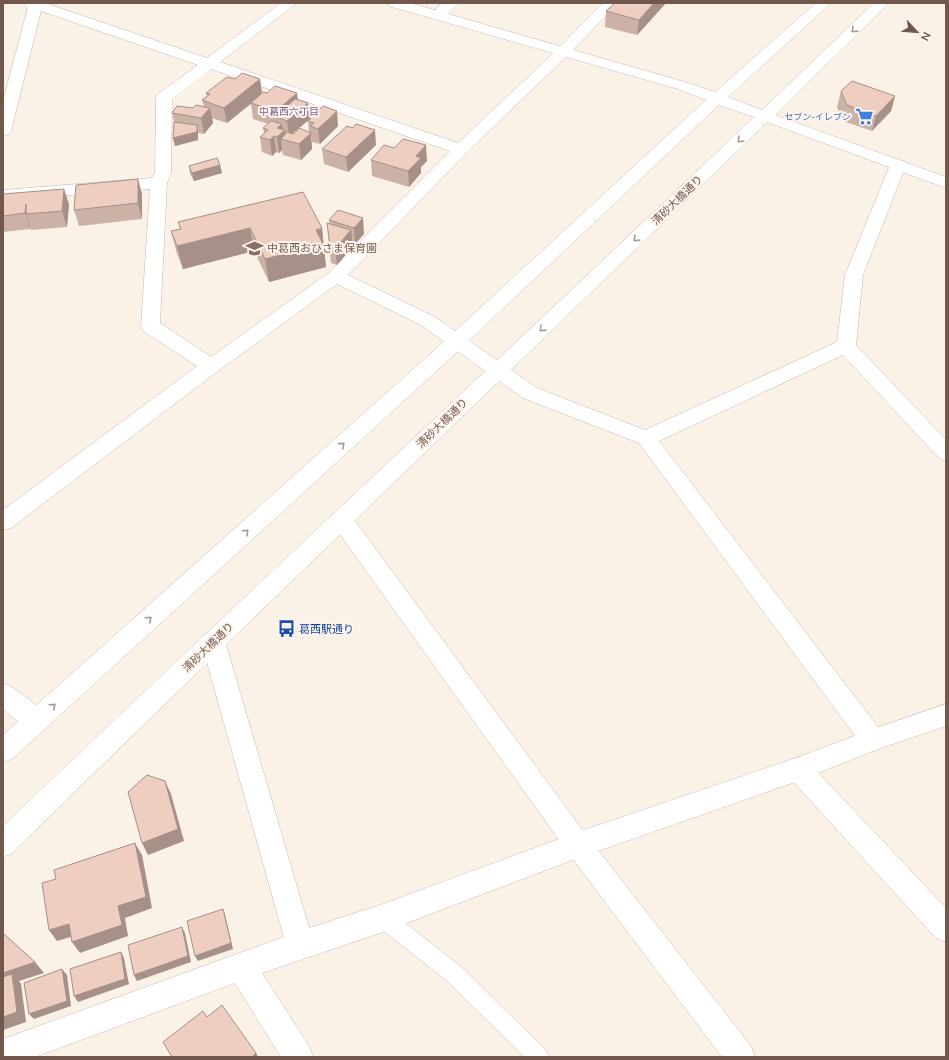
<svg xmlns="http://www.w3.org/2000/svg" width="949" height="1060" font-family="Mulish,'Noto Sans JP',sans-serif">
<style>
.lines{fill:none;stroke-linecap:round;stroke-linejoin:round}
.lane-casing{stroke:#cbb8ae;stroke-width:1}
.street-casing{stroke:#cbb8ae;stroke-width:1}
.secondary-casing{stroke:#d0baaf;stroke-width:1}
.lane{fill:#fff;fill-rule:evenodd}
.street{fill:#fff;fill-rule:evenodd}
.secondary{fill:#fff;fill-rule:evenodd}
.wall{fill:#ccb1a6}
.shaded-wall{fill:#a69087}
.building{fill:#edcec1;stroke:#a69087}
.oneway{stroke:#aa9a94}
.labels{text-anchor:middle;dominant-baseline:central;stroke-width:4;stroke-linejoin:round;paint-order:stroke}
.far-shop-label{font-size:9px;fill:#366cbe;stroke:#fdf5ed;text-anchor:end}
.far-neighbourhood-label{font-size:10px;fill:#7c668d;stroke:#fdf5ed}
.street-label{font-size:11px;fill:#72574d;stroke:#fdf5ed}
.education-label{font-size:11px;fill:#785e54;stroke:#fdf5ed;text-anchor:start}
.transit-label{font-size:11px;fill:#164399;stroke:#fdf5ed;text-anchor:start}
</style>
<rect width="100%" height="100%" fill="#faf1e7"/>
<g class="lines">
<defs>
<path id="lane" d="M383,909l7,2 70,55 86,84 3,7h-24l-79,-77 -70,-55 -2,-7 2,-7z"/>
<path id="street" d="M24,3h21l162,55 74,-55h16l-77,59 238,81 101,-95 44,-45h15l-49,51 -102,98 -119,123 87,42 102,71 108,42 192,-88 8,-67 45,-110 2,-4 6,-1 6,1 2,4 -43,110 -7,70 90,95v21l-7,-3 -96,-103 -184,86 223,291 4,8 -4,8 -9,3 -9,-3 -225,-305 -116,-45 -102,-73 -84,-41 -119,87 -207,157 -8,2v-20l194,-144 -54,-35 -2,-5 9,-137 -147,11v-10l149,-12 3,-5 1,-76 2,-3 40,-29 -157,-54 -30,120 -2,3 -6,2v-35l25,-94zM211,69l239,82 -120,121 -119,85 -51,-34 7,-140 4,-10 1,-74z
M442,3h16c-6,8 -16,18 -26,15l-2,-3z
M342,512l8,2 237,322 164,210 4,11h-33l-153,-203 -235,-328 -3,-6 3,-6z
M213,631l8,3 4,7 89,304 -4,10 -10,4 -10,-4 -4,-10 -85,-304 4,-7z
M3,683c14,6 39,24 45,38l-3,8 -9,3 -9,-3 -24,-20z
M798,757l9,4 139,147v34l-10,-4 -147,-161 -4,-8 4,-8z"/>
<path id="secondary" d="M387,3h23l278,80 27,9 101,-89h15l-103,94 34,13 112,-107h15l-114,112 171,62v11l-179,-66c-251,244 -505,486 -755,731l-9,4v-31c249,-237 501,-471 751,-709l-35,-12 -277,261 -430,393 -9,3v-27l425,-379 278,-256 -28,-11 -289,-83z
M946,704v22l-68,23 -80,32 -220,77 -195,74 -121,41 47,73 4,11h-32l-46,-74 -200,74h-32v-18l297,-108 83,-27 195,-72 218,-74 77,-29z"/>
</defs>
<!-- lane casing -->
<use href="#lane" class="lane-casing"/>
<!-- street casing -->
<use href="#street" class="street-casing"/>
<!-- secondary casing -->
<use href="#secondary" class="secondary-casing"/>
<!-- lane -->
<use href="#lane" class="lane"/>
<!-- street -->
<use href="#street" class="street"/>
<!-- secondary -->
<use href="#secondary" class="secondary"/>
</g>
<!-- wall -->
<path class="wall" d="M615,3h51l-29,32 -32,-8 1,-16z
M235,79h25l2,14h5l30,7 11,3 2,16 -18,15h2l15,-2 -1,-11 30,5 -18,18 -8,-2v-5h-1l1,12 -11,11 -18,-5 -1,-5 -3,3 -3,-1 -4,4 -10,-4 -2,-15 4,-4 -1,-5 5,-4 -15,-5 -2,-15 -24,19 -15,-5 1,5 -9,11 -6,-1v7l-23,6 -2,-8 1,-16 -2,-9 21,-5 11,-1 -2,-7 5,-4 -1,-3z
M841,91l54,5 -4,15 -19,20 -29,-10 -6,-14z
M376,145l-28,27 -24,-8 -2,-15z
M371,160l56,1 -6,6v6l-12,14 -37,-11z
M220,165l2,8 -28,8 -4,-7 -1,-8z
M3,194l66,10 -2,23 -36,3 -1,-3v2l-27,3z
M142,194v25l-63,7 -5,-16z
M338,210l26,24 -9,10 -2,-1v3l-16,19 -6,-2 -4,-40h2v-3z
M178,222l144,6 4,39 -57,15 -15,-31 -71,18 -6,-15 -6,-23 9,-2z"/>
<!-- shaded-wall -->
<path class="shaded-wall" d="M654,3h12l-29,32 2,-15z
M260,79l2,15 -35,29 -3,-15z
M297,93l2,16 -17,4h-3l1,5 -3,-1 2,9 -1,1 -2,-16z
M895,96l-4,15 -19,20 4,-15z
M308,103l2,16 -21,17 -2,-15z
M210,108l3,15 -9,11 -3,-16z
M337,111l1,15 -18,18 -2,-15z
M282,124l1,8 2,-2 1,10 -5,-1 1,11 -3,3 -2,-16v-9z
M197,125l1,8v7l-23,6 -2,-8z
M375,130l1,15 -28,27 -2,-15z
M311,133l1,16 -11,11 -2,-16z
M274,136l2,16 -4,4 -2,-16z
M426,145l1,16 -6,6v6l-12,14 -1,-16 8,-15z
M220,165l2,8 -28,8 -2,-8z
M138,179l4,15v25l-4,-16z
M64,189l5,15 -2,23 -5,-16z
M26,204v10l4,13v2l-5,-16z
M363,218l1,16 -9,10 -1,-16z
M250,228l4,23 -71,18 -6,-23z
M322,228l4,39 -57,15 -4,-23 51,-29z
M351,230l2,16 -16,19 -2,-16z
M165,781l6,13 13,47 -36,14 -6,-12z
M135,843l7,12 10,53 -27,10 3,18 -48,17 -8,-11 46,-36z
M223,909l2,6 8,34 -35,12 -3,-5z
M69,924l8,11 -20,6 -8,-11z
M182,927l3,6 6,29 -54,19 -3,-6z
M121,952l3,6 5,26 -51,18 -4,-6z
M35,962l9,11 -25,8 2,3 5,38 -23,8v-57z
M62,969l5,6 4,31 -37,13 -5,-5z
M256,1053l2,4h-6z"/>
<!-- building -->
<path class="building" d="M615,3h39l-15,17 -33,-9z
M242,73l18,6 -36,29 -22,-8 8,-6 -4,-1 21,-16 8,2z
M852,81l43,15 -19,20 -29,-11 -6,-14z
M275,86l22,7 -21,18 -25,-8 12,-11 4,1z
M295,99l13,4 -21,18 -10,-4 5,-4h-3z
M196,105l14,3 -9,10 -29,-5 5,-7 16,2z
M323,106l14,5 -19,18 -8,-3 4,-3 -6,-2z
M271,121l11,3 -5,4 8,2 -8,7 -3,-1 -4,4 -10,-3 8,-7 -5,-2z
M174,122l23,3v7l-24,6z
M356,124l19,6 -29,27 -24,-8 25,-23 6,2z
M299,128l12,5 -12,11 -18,-5 6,-7 7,2z
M403,139l23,6 -10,11 5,2 -13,13 -37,-11 13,-15 10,3z
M217,158l3,7 -28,8 -3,-7z
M138,179v24l-64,7 2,-25z
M64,189l-2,22 -36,3v-10l-1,9 -22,3v-22z
M303,192l19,36 -6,2 7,14 -58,15 -15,-31 -73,18 -6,-15 10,-2 -3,-7z
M338,210l25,8 -9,10 -25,-8z
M327,223l24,7 -16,19 -5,-2z
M147,775l18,6 13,48 -36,14 -14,-51z
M135,843l11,54 -28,9 4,19 -50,17 -3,-18 -20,6 -7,-47 14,-4 -2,-9z
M223,909l8,34 -36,13 -8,-35z
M182,927l6,29 -54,19 -6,-30z
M3,933l32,29 -32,11z
M121,952l4,27 -51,17 -4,-27z
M62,969l5,32 -38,13 -5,-31z
M12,974l5,38 -14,5v-40z
M222,1005l34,48 -4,4h-80l-9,-15 40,-31 4,6z"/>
<!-- one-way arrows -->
<defs><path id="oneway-chevron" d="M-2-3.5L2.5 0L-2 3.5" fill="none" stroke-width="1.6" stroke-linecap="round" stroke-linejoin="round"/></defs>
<g class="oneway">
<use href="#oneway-chevron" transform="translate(854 30) rotate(136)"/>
<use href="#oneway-chevron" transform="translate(740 140) rotate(136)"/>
<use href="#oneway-chevron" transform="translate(636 239) rotate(136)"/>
<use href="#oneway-chevron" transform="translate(542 329) rotate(136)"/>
<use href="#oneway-chevron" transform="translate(342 445) rotate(-42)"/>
<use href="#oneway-chevron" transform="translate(246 532) rotate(-42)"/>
<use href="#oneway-chevron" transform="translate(149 619) rotate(-42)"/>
<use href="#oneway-chevron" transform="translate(53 706) rotate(-42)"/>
</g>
<!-- icons -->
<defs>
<symbol id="supermarket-bare" viewBox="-9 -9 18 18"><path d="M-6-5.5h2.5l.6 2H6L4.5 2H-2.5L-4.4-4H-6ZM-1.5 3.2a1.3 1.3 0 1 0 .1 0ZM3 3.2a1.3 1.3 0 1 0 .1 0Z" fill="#3f7fe0" stroke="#fdf5ed" stroke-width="2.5" paint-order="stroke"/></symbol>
<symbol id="school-bare" viewBox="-9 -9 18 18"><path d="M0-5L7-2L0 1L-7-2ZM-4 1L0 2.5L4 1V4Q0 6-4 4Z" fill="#8d6e63" stroke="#fdf5ed" stroke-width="2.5" paint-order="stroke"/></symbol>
<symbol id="bus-bare" viewBox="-9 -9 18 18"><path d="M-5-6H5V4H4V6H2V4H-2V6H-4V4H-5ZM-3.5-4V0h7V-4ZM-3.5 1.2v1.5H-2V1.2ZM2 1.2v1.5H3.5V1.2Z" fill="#1a4fb4" stroke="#fdf5ed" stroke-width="2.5" paint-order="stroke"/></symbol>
</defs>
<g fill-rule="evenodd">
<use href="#supermarket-bare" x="852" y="104" width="25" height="25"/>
<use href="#school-bare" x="242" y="236" width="25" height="25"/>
<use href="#bus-bare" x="274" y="616" width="25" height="25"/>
</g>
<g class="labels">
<!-- far-shop labels -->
<g class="far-shop-label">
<text x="851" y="116">セブン-イレブン</text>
</g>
<!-- far-neighbourhood labels -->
<g class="far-neighbourhood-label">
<text x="289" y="111">中葛西六丁目</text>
</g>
<!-- street labels -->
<g class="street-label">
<text transform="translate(677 200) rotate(-44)">清砂大橋通り</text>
<text transform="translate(442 423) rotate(-44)">清砂大橋通り</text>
<text transform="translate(208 647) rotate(-44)">清砂大橋通り</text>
</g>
<!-- education labels -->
<g class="education-label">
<text x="267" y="248">中葛西おひさま保育園</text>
</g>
<!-- transit labels -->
<g class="transit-label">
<text x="299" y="629">葛西駅通り</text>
</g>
</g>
<!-- border -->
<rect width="949" height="1060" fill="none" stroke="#72574d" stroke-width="8"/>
<!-- north arrow -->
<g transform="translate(917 32) rotate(116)" stroke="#fdf5ed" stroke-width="3" paint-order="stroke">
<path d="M0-3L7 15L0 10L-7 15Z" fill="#72574d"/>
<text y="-6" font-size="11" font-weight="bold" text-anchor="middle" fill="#72574d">N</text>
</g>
</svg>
